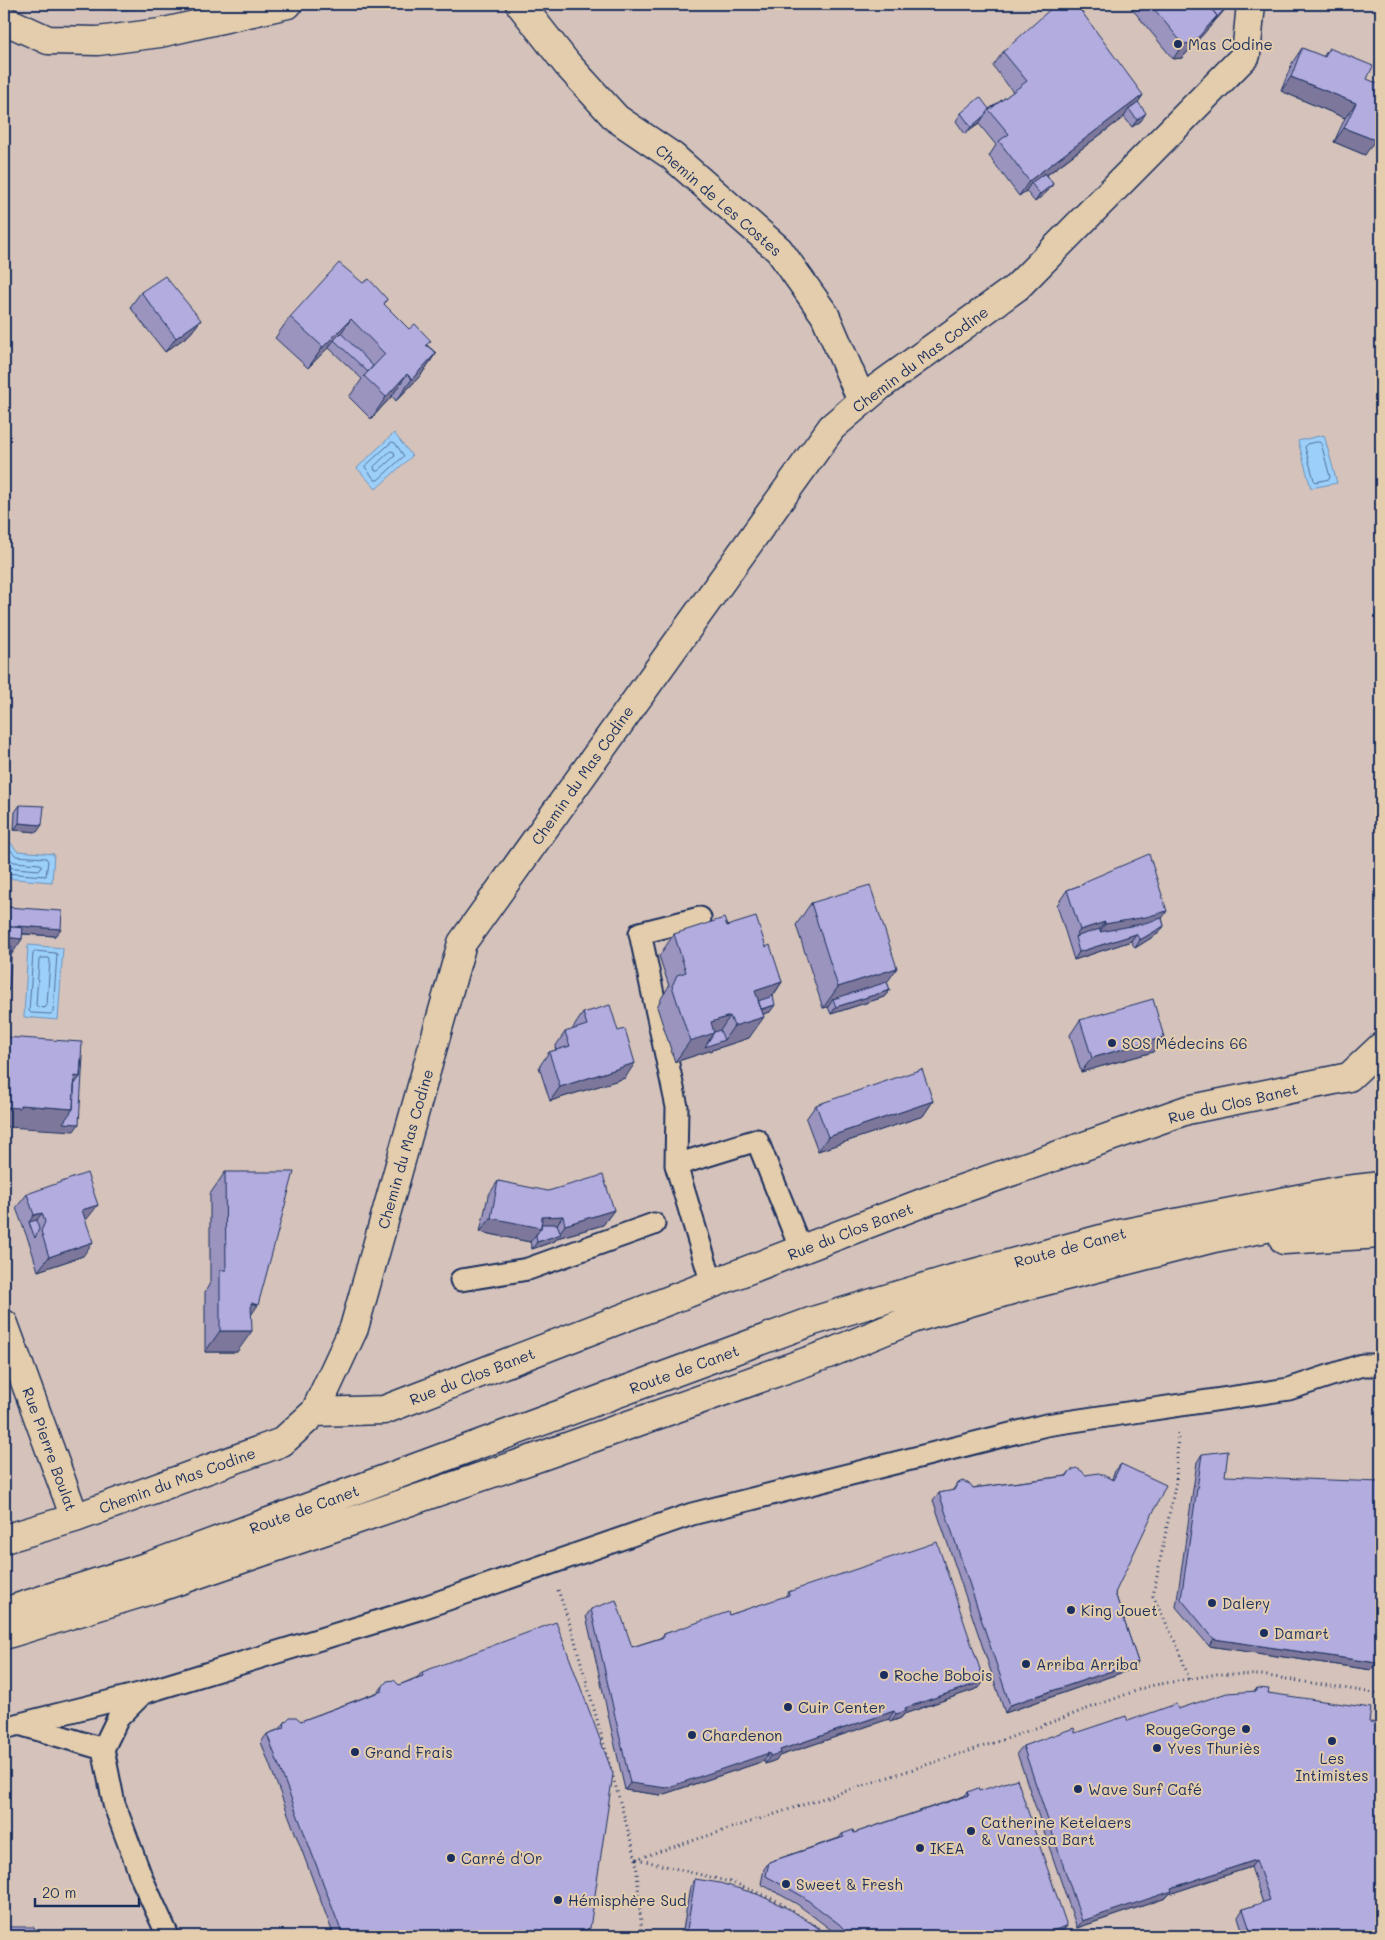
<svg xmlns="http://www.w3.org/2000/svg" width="1385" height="1940" font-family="Mali,sans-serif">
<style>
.water{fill:#9cd0fa;stroke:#6890bc}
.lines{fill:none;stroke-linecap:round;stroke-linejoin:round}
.shore{stroke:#4f6f9c;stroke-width:1}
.stream{stroke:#6890bc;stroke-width:10}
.lane-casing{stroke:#1b2f5e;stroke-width:25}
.street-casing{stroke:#1b2f5e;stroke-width:31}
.secondary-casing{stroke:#1b2f5e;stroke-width:31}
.path{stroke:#1b2f5e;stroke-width:3;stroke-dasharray:1 4;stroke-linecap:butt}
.lane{stroke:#e3cdac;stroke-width:21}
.street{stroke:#e3cdac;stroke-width:28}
.secondary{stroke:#e3cdac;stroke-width:28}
.wall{fill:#9a94bf;stroke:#1b2f5e}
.shaded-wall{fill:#7d789b;stroke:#1b2f5e}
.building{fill:#b3acde;stroke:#1b2f5e}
.poi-dot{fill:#1b2f5e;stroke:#e3cdac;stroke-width:2}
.labels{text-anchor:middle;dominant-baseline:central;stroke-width:4;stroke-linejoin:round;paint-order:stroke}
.poi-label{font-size:15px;fill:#1b2f5e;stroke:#e3cdac;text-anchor:start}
.street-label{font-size:15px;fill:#1b2f5e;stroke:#e3cdac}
</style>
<rect width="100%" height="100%" fill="#d5c3bb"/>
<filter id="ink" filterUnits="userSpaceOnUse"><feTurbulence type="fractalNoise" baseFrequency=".02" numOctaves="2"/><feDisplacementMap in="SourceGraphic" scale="10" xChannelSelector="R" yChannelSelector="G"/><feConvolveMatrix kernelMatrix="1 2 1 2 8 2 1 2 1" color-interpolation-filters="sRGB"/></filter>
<g filter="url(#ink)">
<!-- water -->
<path class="water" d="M394,433l18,23 -36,33 -19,-21z
M1324,435l13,48 -26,5 -13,-47z
M4,842l7,1 6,8 37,3 -2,28 -48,-4z
M28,945l35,3 -5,72 -34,-3z"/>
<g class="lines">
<!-- shore -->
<path class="shore" d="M392,442l3,1 9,13 -26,24h-3l-10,-13z
M1318,442l3,1 9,34 -1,2 -13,3 -2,-2 -9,-33 2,-3z
M391,451l3,1 1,4 -17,15h-3l-1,-4z
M4,847l5,1 7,8 30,2 2,3 -2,15 -42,-3
M4,854l10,8 26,2 2,2 -3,4 -35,-3
M35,951l20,2 2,1 -4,58 -2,2 -20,-1 -2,-2 4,-58z
M41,958h8l1,2 -3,45 -2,3 -7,-1 -2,-2 3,-45z"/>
<!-- stream -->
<path class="stream" d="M102,4l14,2 29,-2"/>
<defs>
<path id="lane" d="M676,1165l1,-58 -37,-174 60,-15
M461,1280l67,-11 126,-45
M712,1284l-36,-119 81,-25 44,110
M19,1724l84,25
M4,1728l139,-35
M168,1936l-26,-57 -28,-75 -11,-55 15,-31 25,-25 279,-85 270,-94 354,-89 243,-36 73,-24h19"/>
<path id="street" d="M520,4l47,60 49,54 56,38 107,94 46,65 37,86
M4,20l44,20 50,1 62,-8 128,-29
M4,1324l71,194
M315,1412l69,-2 538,-207 265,-93 162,-33 32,-30
M4,1539l71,-21 207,-76 33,-30 39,-84 108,-385 370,-516 48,-41 137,-99 229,-232 5,-51"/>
<path id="secondary" d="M1284,1240l97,-6
M4,1612l148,-47 661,-244 139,-42 168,-45 218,-43 43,-5
M4,1635l153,-47 382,-131 289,-103 87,-36 103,-30 196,-50 167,-32"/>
</defs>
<!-- lane casing -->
<use href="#lane" class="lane-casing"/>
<!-- street casing -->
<use href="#street" class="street-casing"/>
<!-- secondary casing -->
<use href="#secondary" class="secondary-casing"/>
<!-- path -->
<path class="path" d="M1178,1433l-2,48 -23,115 26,54 10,29
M558,1590l14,40 64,229 6,77
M636,1859l370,-120 143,-53 68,-12 44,1 120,19
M637,1859l97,24 43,18 41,27"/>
<!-- lane -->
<use href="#lane" class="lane"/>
<!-- street -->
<use href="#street" class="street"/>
<!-- secondary -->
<use href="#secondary" class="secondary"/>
</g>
<!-- wall -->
<path class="wall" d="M1128,4h102l-48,54 -9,1z
M1302,48l21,9 6,-9 38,31 -2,76 -31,-13 11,-24 -64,-27 11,-28z
M1003,52l140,43 -5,7 3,19 -9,6 -8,-10 -77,58 6,9 -5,7 -13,11 -9,-11 -7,5 -30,-40 7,-11 -17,-21 -14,10 -9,-13 5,-8 28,-4 24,-17 -20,-26z
M363,283l24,16 -3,5 25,25 27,24 -15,22 -25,26 -4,-5 -21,23 -22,-22 13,-18 -33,-31v-1l-21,21 -33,-30 15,-21z
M141,292l60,28 -11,14 -25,18 -35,-45z
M20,805l17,27 -23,-2 1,-18z
M1084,882l78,36 2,8 -5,7 -24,15 -4,-7 -57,19 -17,-55 10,-15 14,-5z
M811,903l76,79 3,8 -6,7 -53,17 -3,-7 -5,1 -27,-83z
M7,907l48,29 -33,-2v5l-11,15 -7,43v-86z
M674,934l92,13 16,35 -9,14 -3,16 -7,2 -14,24 -74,24 -18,-55 5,-10 7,-11 -10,-30z
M583,1013l42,65 -75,23 -11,-34 10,-15 7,-2 -1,-3 10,-15 8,-2v-2z
M1080,1020l73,32 -72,20 -11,-37z
M933,1101l-10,15 -105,35 -12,-32 10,-14z
M225,1172l26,143 -14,37h-32v-60l5,-9v-89z
M498,1181l116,29 -11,15 -46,13 -2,3 -23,8 -2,-7 -50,-10 8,-36z
M27,1194l60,25 -2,1 -2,36 -45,15 -8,-26 -14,-37z
M1202,1454l23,22 153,180 -6,14 -163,-24 -33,-39 21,-145z
M1121,1464l-6,129 23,69 -6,7 -127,44 -72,-213 6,-7 13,-2 5,-7 16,4 93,-12 4,-5 15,4 27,4 3,-8z
M788,1592l191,96 -75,26 -3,4 -11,4 -1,-3 -110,37 -3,4 -11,4 -1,-3 -103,34 -36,-5 -39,-174 5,-7 41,38 28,-9 4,-4 65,-19 56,-18z
M422,1672l168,256 -6,7 -2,1h-248l-73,-194 6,-8 13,-5 5,-7 16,-1 77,-29 5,-6 16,-1 19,-8z
M1257,1688l11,5 101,29 12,214h-137l-6,-19 5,-8 20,-6 -12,-36 -82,27 -3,4 -89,30 -60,-175 6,-7 232,-55z
M979,1791l88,135 -6,7 -8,3h-214l-5,-4 -37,-28 -36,-20 3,-15 5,-7 70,-24 3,-4 12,-1 110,-37 4,-4z
M695,1879l133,57h-146l8,-49z"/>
<!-- shaded-wall -->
<path class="shaded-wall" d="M1229,4h1l-48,54 -9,1 10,-15z
M1291,77l65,26 -11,15 -64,-27z
M1143,95l-10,15 -4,-1 -5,8 -91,68 -2,-2 -5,8 -7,5 10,-15z
M1146,113l-5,8 -9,6 5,-7z
M984,116l-5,8 -14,10 6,-7z
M1344,128l31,12 -10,15 -31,-13z
M1053,184l-5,7 -13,11 5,-8z
M351,319l-15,21h-2l-5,7 -21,21 15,-21z
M201,320l-11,14 -25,18 11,-14z
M436,353l-15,22 -25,26 16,-22z
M407,374l-15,22 -21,23 15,-22z
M19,823l23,2 -5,7 -23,-2z
M1167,911l-10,15 -62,13 10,-15z
M1105,922l-11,14 -19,1 5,-7z
M18,926l43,3 -6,7 -42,-3z
M1164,926l-5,7 -24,15 5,-8z
M1136,934l-5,7 -57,19 5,-8z
M4,937l18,2 -10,15 -8,-1z
M897,968l-15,22 -49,9 -5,8 -5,1 15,-21z
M782,982l-15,22 -22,1 10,-14z
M4,989h5l-5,8z
M890,990l-6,7 -53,17 5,-7z
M775,1005l-5,7 -27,9 5,-7z
M730,1016l-15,22 9,2 10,-14 30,-9 -15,21 -74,24 15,-21 21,-19z
M1164,1037l-11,15 -72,20 11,-14z
M635,1063l-10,15 -75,23 10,-14z
M75,1076l5,1 -15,21z
M933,1101l-10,15 -105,35 10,-14z
M20,1105l53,4 6,15 -5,7 -67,-4 -2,3 -1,-1v-22z
M98,1205l-11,14 -15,5 10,-14z
M614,1210l-11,15 -46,13 -2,3 -23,8 5,-7 21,-7 7,-10z
M42,1213l-11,15 -2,-6 5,-7z
M563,1216l-11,15 -14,1 -8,10 -50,-10 11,-14z
M93,1242l-10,14 -45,15 11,-14z
M251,1303l7,2 -15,22z
M220,1331h32l-15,21h-32z
M1214,1639l163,24 -5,7 -163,-24z
M1379,1648l2,1v8l-7,-1z
M1138,1662l-6,7 -127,44 5,-8z
M984,1681l-5,7 -75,26 -3,4 -11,4 6,-8 9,-6z
M894,1711l-5,8 -110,37 -3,4 -11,4 5,-8 10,-6z
M769,1753l-5,8 -103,34 -36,-5 5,-7z
M1256,1860l-5,7 -82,27 -3,4 -89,30 5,-7 89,-33z
M1067,1926l-6,7 -8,3h-17z
M590,1928l-6,7 -2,1h-14z
M1370,1935h11v1h-12z"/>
<!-- building -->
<path class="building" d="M1056,4h20l67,91 -114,86 -30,-40 10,-7 -20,-24 38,-29 -24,-29z
M1150,4h58l9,12 -24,27 -10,1z
M1208,4h21l-17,19 5,-7z
M1302,48l23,9 4,-9 44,18 -6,13 14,6v42l-6,13 -31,-12 12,-25 -65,-26z
M980,97l9,12 -5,7 -13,11 -10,-14z
M1138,102l8,11 -9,7 -8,-11z
M1045,173l8,11 -13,10 -9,-11z
M339,263l24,20 6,-4 18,20 -3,5 25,25 6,-5 16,17 -5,4 10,8 -24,26 -5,-5 -21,23 -22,-21 21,-22 -34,-35 -28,28 -33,-30z
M165,276l36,44 -25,18 -35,-46z
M341,333l32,33 -5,6 -34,-32z
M20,805l24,1 -2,19 -23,-2z
M1149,854l18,57 -21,6 -41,7v-2l-25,8 -13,-40 17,-6v-2z
M870,885l27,83 -59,19 -27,-84z
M7,907l55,4 -1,18 -43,-3v1h-9v-2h-4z
M756,917l10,30 4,-2 12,37 -27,9 9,26 -30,9 -4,-10 -19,6 3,11 -24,8 -18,-55 5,-11 9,-3 -12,-38 50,-16 3,8z
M1162,918l2,8 -24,14 -4,-6 -57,18 -4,-15 25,-8v3l41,-8z
M4,926l19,2 -1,11 -18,-2z
M4,945l8,1 -3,43h-5z
M887,982l3,8 -54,17 -3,-8z
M773,996l2,9 -14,4 -3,-8z
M1153,999l11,38 -72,21 -12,-38z
M610,1005l8,26 7,-2 10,34 -75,24 -11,-35 21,-6 -5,-14 22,-7 -4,-12z
M720,1030l4,10 -19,7 9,-15z
M4,1037l78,5 -2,35 -5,-1 -2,33 -53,-4v3l-16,-1z
M82,1057h1l-4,67 -16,-1 10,-14 1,-24 6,-8z
M922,1069l11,32 -105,36 -12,-32z
M225,1172h69l-36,133 -7,-2 1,28h-32v-61h6z
M87,1173l11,32 -16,5 11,32 -44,15 -8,-26 4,-9 -3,-9 -8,2 -7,-21z
M603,1175l11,35 -49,15 -2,-9 -21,1 -1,11 -50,-10 7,-37 50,10z
M37,1220l2,9 -4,9 -6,-16z
M541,1224h16l4,10 -24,8 -1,-7 5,-7z
M1228,1451l-3,25 156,6v167l-2,-1 -2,15 -163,-24 -33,-40 21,-145z
M1121,1464l45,21 -51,108 23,69 -128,43 -71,-212 15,-3 3,-6 5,-3 8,3 3,4 94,-12 3,-5 6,-3 6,3 3,4 14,-2 14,7z
M937,1542l47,139 -79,27 1,3 -10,3 -2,-3 -114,39 1,3 -11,3 -1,-3 -103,35 -36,-5 -39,-174 25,-9 16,47 32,-10v-3l64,-22 1,3 60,-20 -1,-3z
M556,1622l57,152 -23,154 -22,8h-225l-76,-202 17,-6 1,-6 5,-5h6l5,4 81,-30 1,-5 4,-5 7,-1 5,5 24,-9 -1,-4z
M1257,1688l12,1 -1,4 103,15 -2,14 12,1v212h-11v1h-18v-1l-6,1h-94l-9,-27 27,-9 -14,-40 -85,28 1,3 -90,30 -59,-175 51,-18 1,5 51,-17 2,5 48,-17 2,5 49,-16 30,-2z
M1017,1779l50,147 -31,10h-185l-12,-12 -37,-28 -36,-20 3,-14 75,-25 -2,-3 11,-4 1,3 115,-38 -1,-3 10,-4 1,3z
M695,1879l25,4 37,11 34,16 32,21 5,5h-142z
M4,1927h30l4,9h-34z
M599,1933l20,3h-28z
M1147,1933h19v3h-19z"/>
</g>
<!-- markers -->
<g class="poi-dot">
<circle cx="1178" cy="44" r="5"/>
<circle cx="1112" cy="1043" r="5"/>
<circle cx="1212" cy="1603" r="5"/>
<circle cx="1071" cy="1610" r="5"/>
<circle cx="1264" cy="1633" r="5"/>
<circle cx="1026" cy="1664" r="5"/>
<circle cx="884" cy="1675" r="5"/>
<circle cx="788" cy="1707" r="5"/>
<circle cx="1246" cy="1729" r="5"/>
<circle cx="692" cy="1735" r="5"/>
<circle cx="1332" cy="1741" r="5"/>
<circle cx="1157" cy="1748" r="5"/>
<circle cx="355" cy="1752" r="5"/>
<circle cx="1078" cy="1789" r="5"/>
<circle cx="971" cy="1831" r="5"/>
<circle cx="920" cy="1848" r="5"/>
<circle cx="451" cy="1858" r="5"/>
<circle cx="786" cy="1884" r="5"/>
<circle cx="558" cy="1900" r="5"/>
</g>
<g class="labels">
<!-- poi labels -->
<g class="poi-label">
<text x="1188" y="44">Mas Codine</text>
<text x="1122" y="1043">SOS Médecins 66</text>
<text x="1222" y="1603">Dalery</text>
<text x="1081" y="1610">King Jouet</text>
<text x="1274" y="1633">Damart</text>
<text x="1036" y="1664">Arriba Arriba</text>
<text x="894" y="1675">Roche Bobois</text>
<text x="798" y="1707">Cuir Center</text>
<text x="1236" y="1729" text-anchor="end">RougeGorge</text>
<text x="702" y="1735">Chardenon</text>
<text x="1167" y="1748">Yves Thuriès</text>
<text x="365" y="1752">Grand Frais</text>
<text x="1332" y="1758" text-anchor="middle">Les<tspan x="1332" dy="17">Intimistes</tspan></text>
<text x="1088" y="1789">Wave Surf Café</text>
<text x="981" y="1822">Catherine Ketelaers<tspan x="981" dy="17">&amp; Vanessa Bart</tspan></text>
<text x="930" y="1848">IKEA</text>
<text x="461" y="1858">Carré d'Or</text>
<text x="796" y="1884">Sweet &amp; Fresh</text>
<text x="568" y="1900">Hémisphère Sud</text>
</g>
<!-- street labels -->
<g class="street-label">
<text transform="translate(719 200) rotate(41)">Chemin de Les Costes</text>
<text transform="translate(920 359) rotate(-37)">Chemin du Mas Codine</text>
<text transform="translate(582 775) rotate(-55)">Chemin du Mas Codine</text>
<text transform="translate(1233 1103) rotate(-13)">Rue du Clos Banet</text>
<text transform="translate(405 1149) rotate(-74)">Chemin du Mas Codine</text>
<text transform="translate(850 1231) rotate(-21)">Rue du Clos Banet</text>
<text transform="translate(1070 1247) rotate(-15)">Route de Canet</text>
<text transform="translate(684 1369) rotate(-20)">Route de Canet</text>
<text transform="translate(472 1376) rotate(-21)">Rue du Clos Banet</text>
<text transform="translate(50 1449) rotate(70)">Rue Pierre Boulat</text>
<text transform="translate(177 1480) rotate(-20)">Chemin du Mas Codine</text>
<text transform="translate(304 1509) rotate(-20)">Route de Canet</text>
</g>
</g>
<!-- margin -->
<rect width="1385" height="1940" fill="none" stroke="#e3cdac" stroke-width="20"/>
<rect x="10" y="10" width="1365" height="1920" fill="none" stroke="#1b2f5e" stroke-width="2" filter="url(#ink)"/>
<!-- scale -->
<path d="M35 1898v8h104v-8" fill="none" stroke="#1b2f5e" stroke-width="2.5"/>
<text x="42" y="1898" font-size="15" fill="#1b2f5e" stroke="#e3cdac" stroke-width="4" paint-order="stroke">20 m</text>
</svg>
